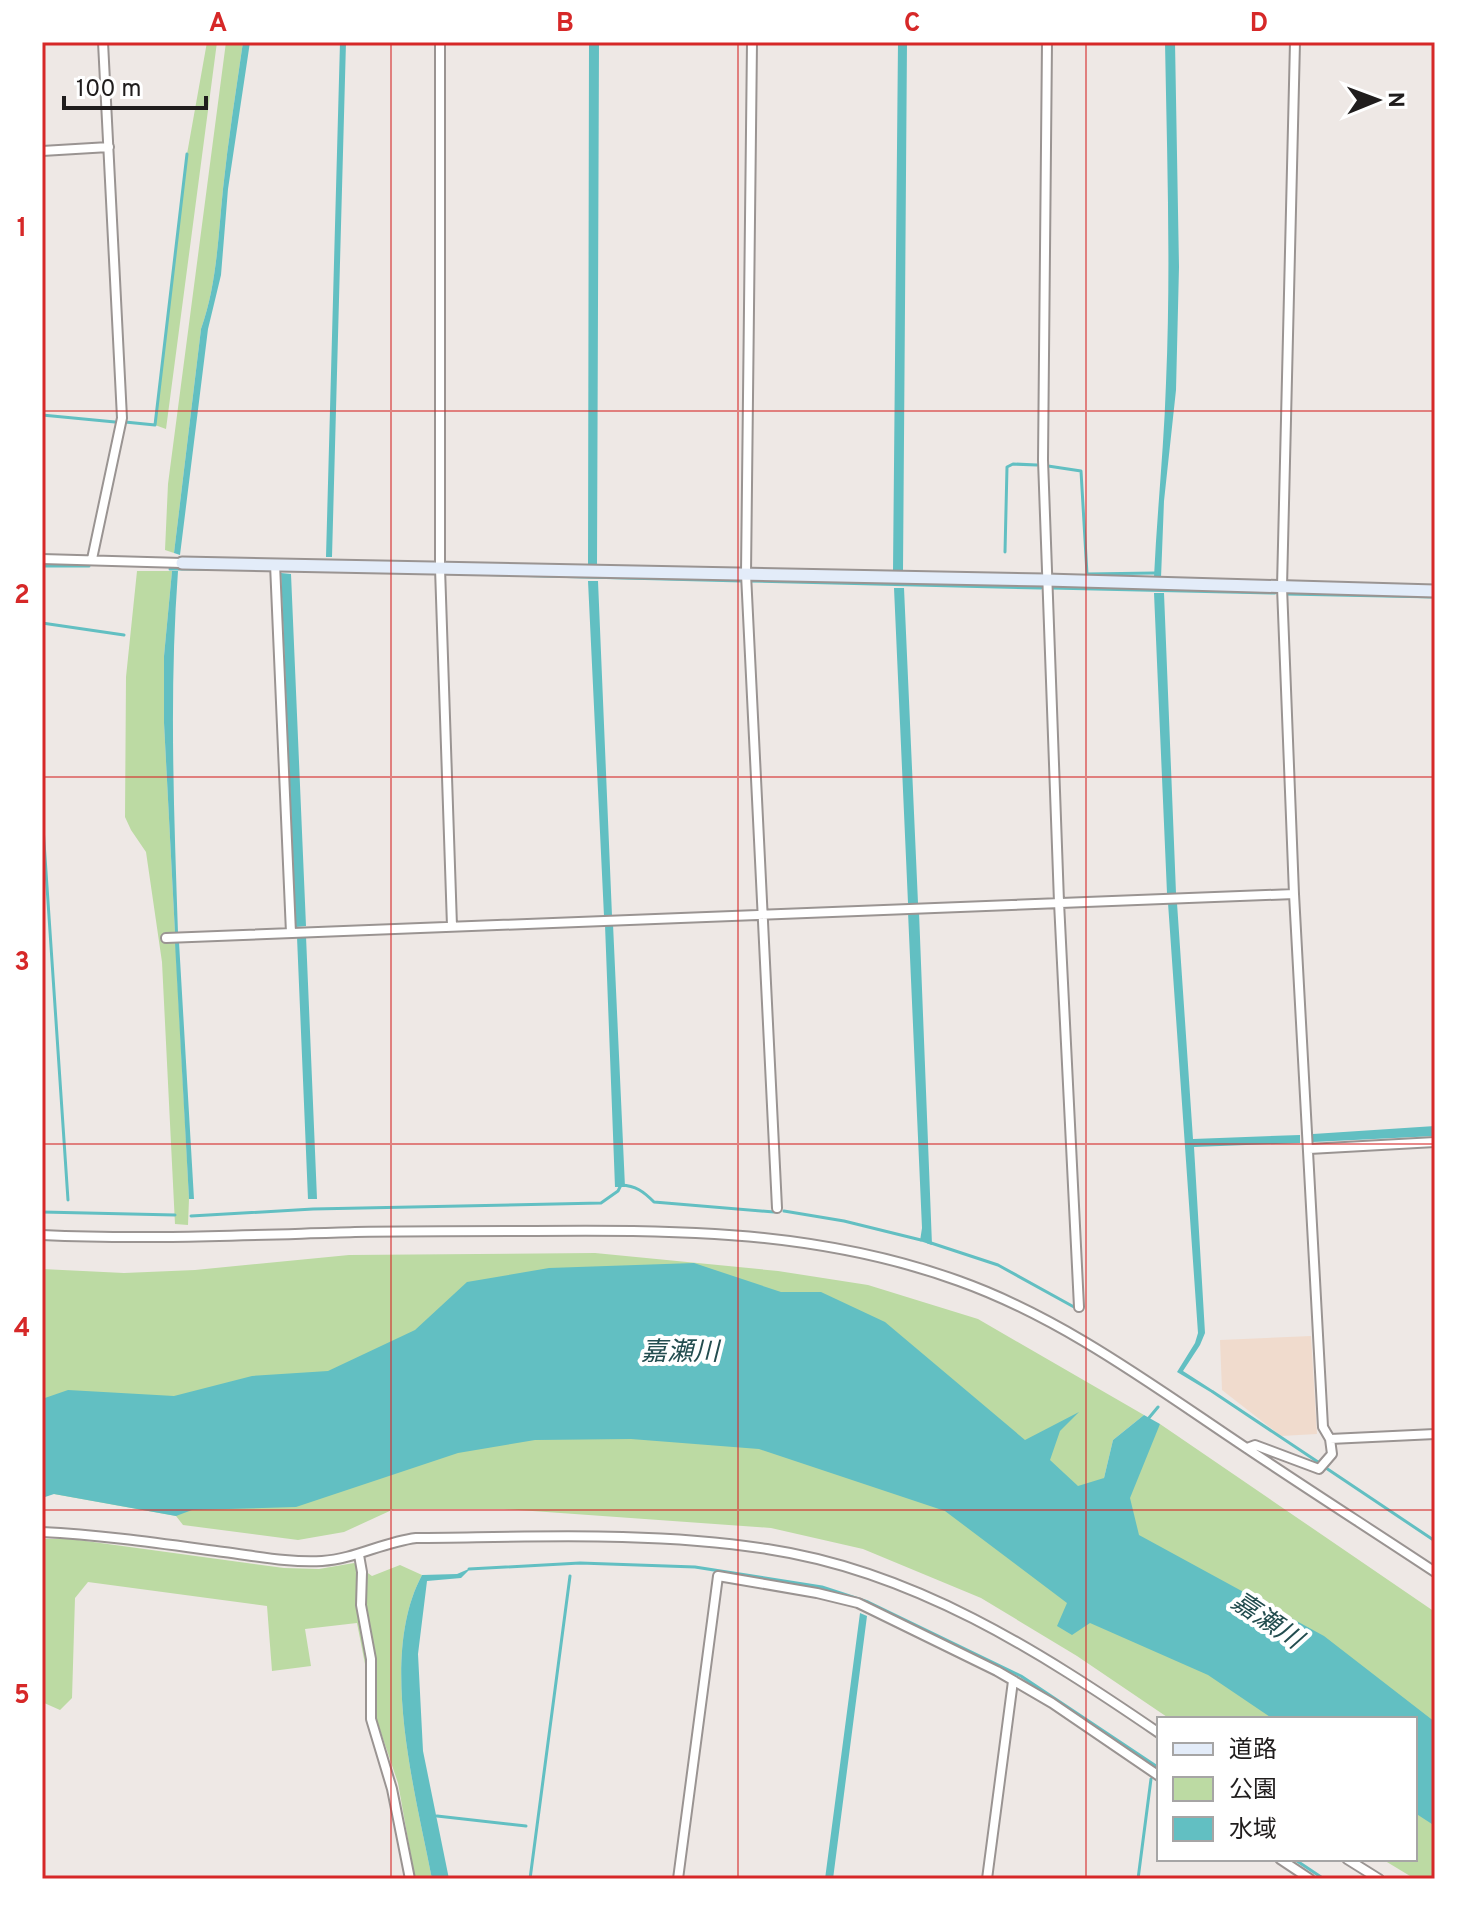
<svg xmlns="http://www.w3.org/2000/svg" width="1477" height="1921" font-family="Overpass,'Noto Sans JP',sans-serif">
<style>
.industrial{fill:#f0dbcd}
.green{fill:#bcdaa3}
.water{fill:#62bfc2}
.lines{fill:none;stroke-linecap:round;stroke-linejoin:round}
.stream{stroke:#62bfc2;stroke-width:3}
.street-casing{stroke:#9a9492;stroke-width:12}
.secondary-casing{stroke:#9a9492;stroke-width:15}
.street{stroke:#fff;stroke-width:8}
.secondary{stroke:#e3ecf9;stroke-width:11}
.grid{fill:none;stroke:#d62828;stroke-width:2;stroke-opacity:0.55}
.labels{text-anchor:middle;dominant-baseline:central;stroke-width:8;stroke-linejoin:round;paint-order:stroke}
.water-label{font-size:26px;font-style:italic;fill:#234d4f;stroke:#fff}
.neatline{fill:none;stroke:#d62828;stroke-width:3}
.grid-label{font-size:26px;text-anchor:middle;font-weight:bold;fill:#d62828}
</style>
<rect width="100%" height="100%" fill="#eee8e5"/>
<!-- industrial -->
<path class="industrial" d="M1311,1336l6,98 -36,2 -59,-46 -2,-50z"/>
<!-- green -->
<path class="green" d="M207,42h10l-51,387 -11,-4 32,-271z
M226,42h17c-7,49 -15,98 -20,147 -5,48 -6,95 -22,140l-27,224 -9,-3 3,-66z
M137,571h35l-8,85v67l25,476 -1,26 -13,-1 -13,-262 -16,-110 -15,-22 -6,-13 1,-140z
M595,1253l183,18 90,14 110,34 166,96 -31,25 -9,38 -25,22 -55,-48 -697,-49 -285,17v-151l82,4 71,-3 154,-15z
M704,1352l392,255 202,112h-128l-93,-63 -96,-58 -118,-49 -92,-21 -267,-19h-110l-50,23 -46,8 -115,-15 -7,-9 -122,-22z
M1160,1424l275,188v122l-104,-80 -209,-119 -1,-31 25,-65z
M42,1539h29l213,29 35,1 35,-6 18,13 28,-11 22,10c-44,82 -7,216 10,304h-17l-17,-96 -22,-65 -10,-5 -1,-49 -8,-41 -52,6 6,37 -39,5 -5,-65 -179,-24 -13,16 -3,100 -12,12 -18,-8z
M1415,1799l20,14v66h-20l-33,-20h33z"/>
<!-- water -->
<path class="water" d="M243,42h7l-22,147 -7,86 -13,54 -28,226 -6,-2 27,-224c16,-45 17,-92 22,-140 5,-49 13,-98 20,-147z
M340,42h6l-14,515h-6z
M589,42h10l-2,523h-9z
M898,42h9l-4,529h-10z
M1165,42h10l4,225 -3,123 -12,111 -3,77 -7,-1c3,-65 10,-129 12,-194 5,-114 1,-227 -1,-341z
M172,571h6c-9,121 -4,241 0,362h-3l-11,-210v-67z
M281,573l10,1 15,352 -10,1z
M588,581h10l14,335h-8z
M894,588h10l14,315h-10z
M1154,593h10l12,300h-9z
M1168,903h9l16,236 107,-4v8l-106,4 11,186 -5,12 -17,26 31,20 -2,2 -35,-21 18,-29 3,-10z
M908,912h11l13,333 -12,-4 2,-13z
M613,924l12,263h-10l-10,-262z
M306,936l11,263h-9l-11,-262z
M179,942l15,257h-5l-14,-256z
M1435,1126v10l-122,6v-8z
M694,1263l87,29h40l64,30 140,118 54,-28 -19,19 -10,29 28,26 26,-8 9,-38 31,-25 16,9 -30,74 9,37 185,101 111,86v104l-20,-13v-94h-142l-65,-44 -118,-52 -18,12 -15,-9 10,-23 -122,-92 -186,-62 -128,-10 -96,1 -77,13 -162,54 -104,3 -16,6 -122,-22 -12,4v-99l26,-9 106,6 78,-20 76,-5 87,-41 52,-48 82,-14z
M471,1568l-10,10 -34,3 -9,73 5,97 26,128h-17c-17,-88 -54,-222 -10,-304l35,-1z
M860,1613l7,3 -34,263h-8z"/>
<g class="lines">
<!-- stream -->
<path class="stream" d="M42,415l73,7
M125,422l30,3 32,-271
M1048,466l33,5 6,103 68,-1
M1005,552l2,-85 6,-3 24,1
M42,566h47
M170,569h47
M466,574l276,7
M750,581l291,7
M1051,588l224,5
M1286,594l149,3
M42,623l82,12
M42,812l26,388
M784,1211l60,10 77,19
M42,1212l133,3
M191,1216l122,-7 288,-6 17,-12 3,-6c15,1 22,6 33,17l120,10
M928,1242l70,23 76,42
M1213,1392l105,70
M1148,1419l10,-12
M1326,1468l109,73
M469,1569l111,-6 115,4 127,20 46,15 153,74 138,92
M437,1816l89,10
M1294,1859l30,20
M530,1879l40,-303
M1138,1879l13,-100"/>
<defs>
<path id="street" d="M440,42v526l12,358
M752,42l-6,532 31,634
M1047,42l-4,418 16,442 20,405
M42,151l67,-4
M42,559l140,4
M92,559l30,-141 -19,-376
M275,564l16,369
M166,938l1128,-44
M1309,1149l126,-7
M42,1235c105,5 208,0 313,-3 59,-1 119,-1 178,-1 146,-2 288,0 426,50 98,35 185,98 271,156 68,46 137,90 205,135
M1330,1439l105,-5
M1247,1448l8,-3 64,24 13,-15 -2,-15 -7,-12 -29,-533 -12,-307 13,-545
M42,1532c61,3 122,12 182,20 32,4 66,11 98,9 33,-2 61,-19 94,-23 117,-1 236,-7 351,11 147,22 272,102 392,184
M359,1555l3,17 -1,33 10,54v60l21,70 18,90
M1280,1859l30,20
M1347,1859l32,20
M678,1879l40,-303 99,17 41,10 139,68 55,32 107,73
M987,1879l26,-198"/>
<path id="secondary" d="M182,563l864,17 389,11"/>
</defs>
<!-- street casing -->
<use href="#street" class="street-casing"/>
<!-- secondary casing -->
<use href="#secondary" class="secondary-casing"/>
<!-- street -->
<use href="#street" class="street"/>
<!-- secondary -->
<use href="#secondary" class="secondary"/>
</g>
<!-- grid -->
<path class="grid" d="M391,42v1837M738,42v1837M1086,42v1837M42,411h1393M42,777h1393M42,1144h1393M42,1510h1393"/>
<g class="labels">
<!-- water labels -->
<g class="water-label">
<text x="680" y="1353">嘉瀬川</text>
<text transform="translate(1266 1622) rotate(34)">嘉瀬川</text>
</g>
</g>
<!-- border -->
<rect width="1477" height="1921" fill="none" stroke="#ffffff" stroke-width="88"/>
<!-- legend -->
<rect x="1157" y="1717" width="260" height="144" fill="#ffffff" stroke="#a6a5a5" stroke-width="2"/>
<rect x="1173" y="1743" width="40" height="12" fill="#e3ecf9" stroke="#a6a5a5" stroke-width="2"/>
<text x="1229" y="1757" font-size="24" fill="#201d1d">道路</text>
<rect x="1173" y="1777" width="40" height="24" fill="#bcdaa3" stroke="#a6a5a5" stroke-width="2"/>
<text x="1229" y="1797" font-size="24" fill="#201d1d">公園</text>
<rect x="1173" y="1817" width="40" height="24" fill="#62bfc2" stroke="#a6a5a5" stroke-width="2"/>
<text x="1229" y="1837" font-size="24" fill="#201d1d">水域</text>
<!-- north arrow -->
<g transform="translate(1377 100) rotate(89)" stroke="#ffffff" stroke-width="6" paint-order="stroke">
<path d="M0-6L14 30L0 20L-14 30Z" fill="#201d1d"/>
<text y="-12" font-size="22" font-weight="bold" text-anchor="middle" fill="#201d1d">N</text>
</g>
<!-- scale -->
<path d="M64 96v12h142v-12" fill="none" stroke="#201d1d" stroke-width="4"/>
<text x="76" y="96" font-size="24" fill="#201d1d" stroke="#ffffff" stroke-width="6" paint-order="stroke">100 m</text>
<rect x="44" y="44" width="1389" height="1833" class="neatline"/>
<g class="grid-label">
<text x="218" y="31">A</text>
<text x="565" y="31">B</text>
<text x="912" y="31">C</text>
<text x="1259" y="31">D</text>
<text x="22" y="236">1</text>
<text x="22" y="603">2</text>
<text x="22" y="970">3</text>
<text x="22" y="1336">4</text>
<text x="22" y="1703">5</text>
</g>
</svg>
